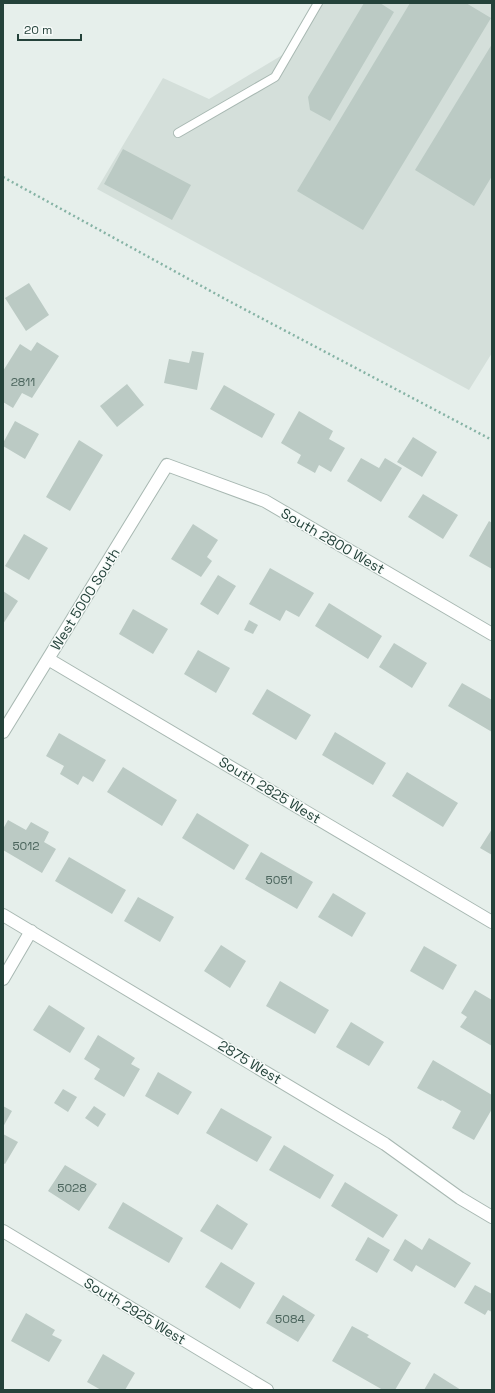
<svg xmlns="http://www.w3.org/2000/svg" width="495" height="1393" font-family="'Space Grotesk',sans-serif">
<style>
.built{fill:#d4dfda}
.building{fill:#bbcac4}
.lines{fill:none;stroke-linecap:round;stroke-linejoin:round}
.service-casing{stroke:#a8b8b2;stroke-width:10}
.minor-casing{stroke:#a8b8b2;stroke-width:14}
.path{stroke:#86b3a5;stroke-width:2.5;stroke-dasharray:2 3;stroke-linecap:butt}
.service{stroke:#fff;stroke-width:8}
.minor{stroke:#fff;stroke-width:12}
.labels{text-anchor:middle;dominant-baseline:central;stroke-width:3;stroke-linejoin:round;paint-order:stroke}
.number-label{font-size:12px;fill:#4a645c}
.street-label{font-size:14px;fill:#24423a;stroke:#f7fbf9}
</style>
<rect width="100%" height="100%" fill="#e6efeb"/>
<!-- built -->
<path class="built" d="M314,3h178v350l-23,37 -372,-201 66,-111 46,21 75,-45z"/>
<!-- building -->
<path class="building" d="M364,3h16l14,9 -64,109 -20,-11 -2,-13z
M410,3h56l25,15 -128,212 -66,-39z
M492,44v132l-18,30 -59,-36z
M123,149l68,36 -19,35 -68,-36z
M29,283l20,32 -23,16 -21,-33z
M37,342l22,14 -27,42 -10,-5 -9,15 -10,-6v-31l17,-27 11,7z
M192,351l12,2 -7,37 -33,-7 5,-24 20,4z
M127,384l17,21 -27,22 -17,-21z
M224,385l51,29 -13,24 -52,-29z
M299,411l34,20 -4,8 16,9 -14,24 -12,-7 -4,8 -18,-10 4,-8 -20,-12z
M15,421l24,13 -14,25 -22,-13v-3z
M413,437l24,15 -15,25 -25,-15z
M79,440l24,15 -33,56 -24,-14z
M361,458l18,10 6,-10 17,10 -21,34 -34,-21z
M423,494l35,21 -15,24 -35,-22z
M489,521l3,2v46l-23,-13z
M193,524l25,16 -11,17 5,4 -11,16 -30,-18z
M24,534l24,14 -19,32 -24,-14z
M270,568l44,25 -15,24 -13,-7 -6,11 -31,-17z
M218,575l18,11 -18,29 -18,-11z
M3,591l15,10 -15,23z
M329,603l53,33 -14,23 -53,-33z
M133,609l35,20 -15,25 -34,-20z
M249,620l9,5 -5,9 -9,-4z
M394,643l33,20 -15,25 -33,-21z
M198,650l32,18 -14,25 -32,-19z
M462,683l30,17v32l-44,-26z
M267,689l44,26 -15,25 -44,-26z
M335,732l51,31 -13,22 -51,-30z
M59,733l47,27 -13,22 -10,-6 -5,9 -18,-11 4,-8 -18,-10z
M123,767l54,33 -15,26 -55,-34z
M407,772l51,31 -15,24 -51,-31z
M197,813l52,32 -15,25 -52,-32z
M8,820l18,10 5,-8 18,10 -5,10 12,7 -14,24 -39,-23v-21z
M492,829v26l-12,-7z
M261,852l52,30 -16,27 -52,-30z
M69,857l57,33 -14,24 -57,-33z
M333,893l33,20 -14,24 -34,-20z
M138,897l36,20 -14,25 -36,-21z
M221,945l25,16 -16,27 -26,-17z
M424,946l33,19 -14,25 -33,-19z
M280,981l49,29 -14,24 -49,-28z
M475,990l17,10v46l-32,-19 7,-10 -6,-4z
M49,1005l36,23 -15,25 -37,-23z
M351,1022l33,20 -15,24 -33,-19z
M98,1035l37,23 -4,6 9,5 -16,28 -30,-18 6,-10 -16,-10z
M433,1060l59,35v14l-18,31 -22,-12 9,-17 -19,-11 -1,1 -24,-13z
M158,1072l34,20 -14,23 -33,-19z
M63,1089l14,8 -9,15 -14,-9z
M3,1106l9,5 -9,16z
M94,1106l12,8 -8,13 -13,-9z
M221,1108l51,29 -15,25 -51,-29z
M3,1134l15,8 -13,22 -2,-1z
M284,1145l50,30 -14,24 -51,-29z
M65,1165l32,19 -18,27 -31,-20z
M345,1182l53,33 -15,23 -52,-32z
M123,1202l60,36 -14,25 -61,-35z
M217,1204l31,20 -16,26 -32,-19z
M368,1237l22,13 -13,23 -22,-13z
M429,1238l42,25 -16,25 -39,-23 -4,7 -19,-12 12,-21 17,11z
M221,1262l34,21 -15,26 -35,-22z
M475,1285l17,9v18l-4,-2 -3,5 -21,-12z
M283,1295l32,20 -17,27 -32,-19z
M26,1313l29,17 -3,5 10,5 -13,22 -38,-21z
M352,1326l17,9 -2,2 44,26 -16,27h-12l-51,-29z
M103,1354l32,19 -10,17h-24l-14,-8z
M434,1373l27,17h-37z"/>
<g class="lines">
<defs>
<path id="service" d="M178,133l97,-56 43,-74"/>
<path id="minor" d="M48,659l444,263
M3,732l164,-267 98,36 227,133
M3,915l382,229 75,54 32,19
M3,979l28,-48
M3,1231l264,159"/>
</defs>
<!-- service casing -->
<use href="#service" class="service-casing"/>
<!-- minor casing -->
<use href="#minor" class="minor-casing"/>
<!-- path -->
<path class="path" d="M3,177l224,123 265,140"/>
<!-- service -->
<use href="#service" class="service"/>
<!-- minor -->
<use href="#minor" class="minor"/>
</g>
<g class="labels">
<!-- number labels -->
<g class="number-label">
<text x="23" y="382">2811</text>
<text x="26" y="846">5012</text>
<text x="279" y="880">5051</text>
<text x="72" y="1188">5028</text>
<text x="290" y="1319">5084</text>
</g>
<!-- street labels -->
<g class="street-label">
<text transform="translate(333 541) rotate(30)">South 2800 West</text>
<text transform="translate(85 599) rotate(-58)">West 5000 South</text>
<text transform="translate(270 790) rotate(31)">South 2825 West</text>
<text transform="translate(250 1062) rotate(31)">2875 West</text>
<text transform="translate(135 1311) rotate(31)">South 2925 West</text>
</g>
</g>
<!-- border -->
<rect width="495" height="1393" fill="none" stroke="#24423a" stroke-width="8"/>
<!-- scale -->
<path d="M18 34v6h63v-6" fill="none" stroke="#24423a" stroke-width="2"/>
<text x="24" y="34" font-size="12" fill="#24423a" stroke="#f7fbf9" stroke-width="3" paint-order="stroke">20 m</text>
</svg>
